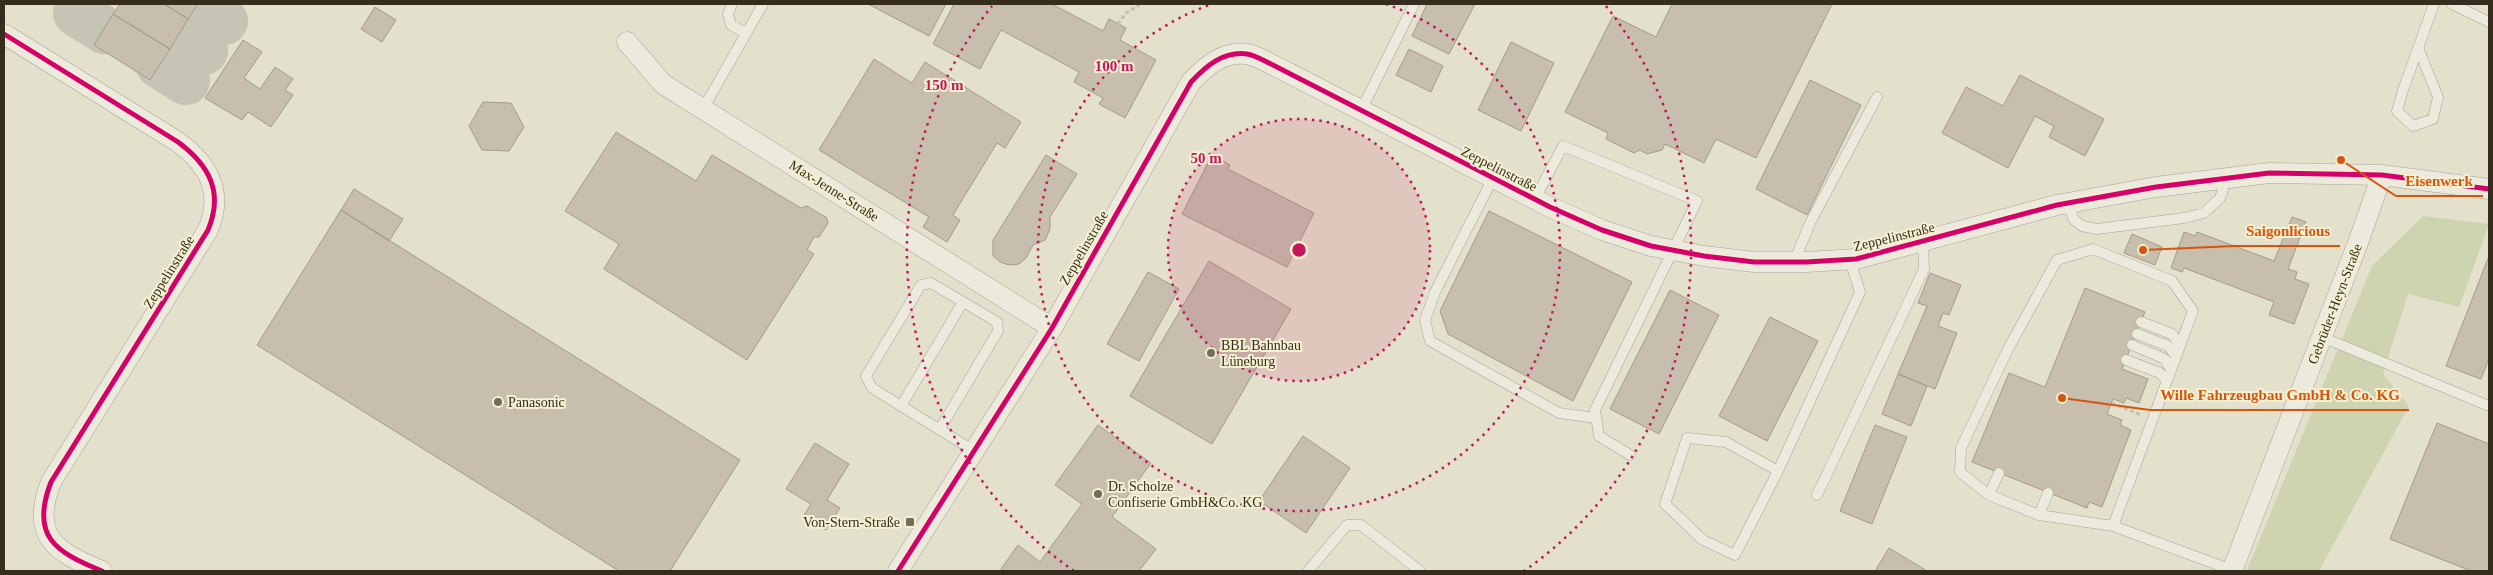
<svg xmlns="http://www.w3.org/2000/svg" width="2493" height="575" font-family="Georgia,serif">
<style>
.green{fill:#ced4af}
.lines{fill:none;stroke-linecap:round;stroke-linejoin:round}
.taxiway{stroke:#c6c4b5;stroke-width:48}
.building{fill:#c7bead;stroke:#a39c8b}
.lane-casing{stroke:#a8a495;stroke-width:11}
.street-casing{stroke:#a8a495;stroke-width:21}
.path{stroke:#c4c1b4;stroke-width:3;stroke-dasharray:4 2.5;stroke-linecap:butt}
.lane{stroke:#ece9dd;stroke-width:10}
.street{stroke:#ece9dd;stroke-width:20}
.cycleway-casing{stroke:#f4f0d2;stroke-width:8}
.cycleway{stroke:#d6006c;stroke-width:5}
.ring{fill:none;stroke:#c2185b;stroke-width:2.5;stroke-dasharray:2.5 5}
.poi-dot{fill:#736c5b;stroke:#f4f0d2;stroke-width:2}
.labels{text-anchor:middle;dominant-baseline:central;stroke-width:4;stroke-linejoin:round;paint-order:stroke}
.street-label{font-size:14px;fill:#362d1e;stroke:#f4f0d2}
.poi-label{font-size:14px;fill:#362d1e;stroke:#f4f0d2;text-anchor:start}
.centre{fill:#c2185b;stroke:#f4f0d2;stroke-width:2.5}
.ring-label{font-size:15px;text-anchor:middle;font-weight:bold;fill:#c2185b;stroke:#f4f0d2;stroke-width:4;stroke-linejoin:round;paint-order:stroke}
.leader{fill:none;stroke:#d6550e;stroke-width:2}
.callout-dot{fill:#d6550e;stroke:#f4f0d2;stroke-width:2}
.callout-label{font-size:15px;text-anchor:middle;font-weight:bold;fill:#d6550e;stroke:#f4f0d2;stroke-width:4;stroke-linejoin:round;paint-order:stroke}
</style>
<rect width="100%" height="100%" fill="#e3e0cc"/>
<!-- green -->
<path class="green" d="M2423,216l66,8 -30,83 -51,-13 -25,80 26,32 -90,165 -72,-1 125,-304z"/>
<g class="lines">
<!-- taxiway -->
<path class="taxiway" d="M198,5l26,16
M77,13l27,17
M179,35l25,16
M160,65l26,16"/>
</g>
<!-- building -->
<path class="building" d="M120,4h44l24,15 -18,30 -57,-35z
M164,4h34l-10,15z
M868,4h78l-17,32z
M954,4h98l51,27 6,-12 17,9 -6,12 36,20 -31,58 -26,-14 4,-6 -29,-16 5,-10 -78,-42 -21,39 -47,-25z
M1427,4h48l-26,50 -37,-18z
M1672,4h160l-76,154 -40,-19 -12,24 -39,-19 -3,6 -15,4 -7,-4 -6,3 -28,-14 2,-6 -43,-21 48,-96 43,21z
M375,7l21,13 -14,22 -21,-13z
M113,14l57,35 -20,31 -56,-35z
M243,40l19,12 -18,26 16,11 15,-22 18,12 -8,11 8,5 -22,32 -23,-15 -6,8 -37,-22z
M1511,42l43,21 -33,68 -43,-21z
M1409,49l34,17 -12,26 -35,-17z
M874,59l38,24 13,-21 96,60 -16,26 -8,-5 -44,72 7,5 -13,22 -24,-15 6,-10 -110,-67z
M2020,75l84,44 -19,37 -36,-19 5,-11 -19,-10 -27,52 -66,-35 24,-46 37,19z
M1810,80l51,25 -54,110 -51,-26z
M483,102l28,1 13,24 -15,24 -27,-1 -13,-24z
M616,132l80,49 16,-26 89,53 6,-2 20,12 1,5 -9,14h-5l-7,13 7,4 -67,106 -143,-91 15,-25 -54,-33z
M1046,155l31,19 -27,43v12l-5,11 -12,5 -7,13 -7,6 -10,1 -9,-3 -7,-6v-16z
M1212,155l18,10 -2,4 86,44 -27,54 -105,-53z
M354,189l49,30 -14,22 -48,-31z
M341,210l399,250 -70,111h-51l-362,-226z
M1489,211l143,71 -59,119 -125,-67 -8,-23z
M2292,217l14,5 -18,47 9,3 -2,7 14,5 -15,40 -25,-9 5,-13 -90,-34 -2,4 -11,-4 13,-36 11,4 2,-4 77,29z
M2132,234l30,13 -7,18 -31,-12z
M2489,256v102l-8,21 -35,-13z
M1209,261l82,48 -79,135 -82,-48z
M1148,272l31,17 -40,72 -32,-17z
M1930,273l31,12 -12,30 -6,-2 -5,13 19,7 -22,56 -37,-15 29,-68 -9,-3z
M2085,288l60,24 -23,57 26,10 -9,24 -13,-5 -2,5 -11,-4 -6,15 15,6 -2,5 11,5 -29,77 -13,-5 -2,6 -115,-46 37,-89 36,14z
M1670,290l49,25 -60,119 -49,-25z
M1770,317l48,24 -51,100 -48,-25z
M1898,374l29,12 -16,40 -29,-12z
M2437,423l52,21v127h-18l-81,-32z
M1098,425l53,38 -39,54 44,32 -17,22h-136l-2,-2 17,-24 22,17 42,-58 -27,-19z
M1875,425l32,12 -35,87 -32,-13z
M1303,436l47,32 -44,65 -47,-32z
M815,443l34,21 -22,36 13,8 -14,22 -23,-13 8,-13 -25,-15z
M1889,548l38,23h-52z"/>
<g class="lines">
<defs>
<path id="lane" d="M732,4l-4,10 3,11 15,8
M2452,4l37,18
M2419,50l19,47 -5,22 -20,7 -16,-15 6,-21 31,-86
M703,109l60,-105
M1361,111l53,-107
M1493,178l-58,114 -10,28 5,21 129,72 37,5
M1535,199l28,-53 134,55 -102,209 4,26 31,19
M2068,203l6,17 8,6 15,3 87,-11 20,-5 16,-15 3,-9v-10
M1794,262l16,-39 67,-126
M2141,322l31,12 8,11
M2137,334l31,12 8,10
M2322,337l167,69
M2132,345l33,14 6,11
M2126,360l34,13 7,8
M901,406l62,-104
M940,429l58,-98 -1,-9 -66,-39 -10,2 -55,91 6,12 104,64
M1778,471l-52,-29 -39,-4 -22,66 38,36 32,15 43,-84 82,-179 -10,-32
M1817,495l107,-226 -1,-28
M1989,495l10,-22
M2039,515l9,-22
M2113,526l80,-215 -21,-30 -79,-32 -36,11 -49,89 -47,99 -1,24 29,23 50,20 74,11 119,44
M1308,571l39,-46h14l59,46"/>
<path id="street" d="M4,34l174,108c31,23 46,50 30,88l-157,252c-21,54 4,70 51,89
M627,42l36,42 389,244
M898,571l154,-243 139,-246c15,-16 32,-31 56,-28 7,1 16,6 22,9l281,144 52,23 49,16 53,10 50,6h52l50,-3 201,-54 99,-18 113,-14 113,2 107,14
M2232,571l127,-331 23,-65"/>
</defs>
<!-- lane casing -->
<use href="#lane" class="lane-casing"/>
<!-- street casing -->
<use href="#street" class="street-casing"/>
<!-- path -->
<path class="path" d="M1118,24l8,-11 15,-9
M2112,403l29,12"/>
<!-- lane -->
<use href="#lane" class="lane"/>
<!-- street -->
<use href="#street" class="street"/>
<defs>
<path id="cycleway" d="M4,34l174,108c31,23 46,50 30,88l-157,252c-21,54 4,70 51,89
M898,571l154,-243 139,-246c15,-16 32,-31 56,-28 7,1 16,6 22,9l281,144 52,23 49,16 53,10 50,6h52l50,-3 201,-54 99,-18 113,-14 113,2 107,14"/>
</defs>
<!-- cycleway casing -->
<use href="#cycleway" class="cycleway-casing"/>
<!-- cycleway -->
<use href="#cycleway" class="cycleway"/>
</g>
<!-- distance rings -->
<circle cx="1299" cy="250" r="131" fill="#c2185b" fill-opacity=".12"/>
<g class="ring">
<circle cx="1299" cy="250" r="131"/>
<path d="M1386 4A261 261 0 1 1 1212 4"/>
<path d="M1074 571A392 392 0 0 1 992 6M1606 6A392 392 0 0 1 1524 571"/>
</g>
<!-- markers -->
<g class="poi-dot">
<circle cx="1211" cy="353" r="5"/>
<circle cx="498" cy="402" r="5"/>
<circle cx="1098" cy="494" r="5"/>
<rect x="905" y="517" width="10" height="10" rx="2.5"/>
</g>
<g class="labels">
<!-- street labels -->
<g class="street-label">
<text transform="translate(1499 169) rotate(27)">Zeppelinstraße</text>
<text transform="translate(834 191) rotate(32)">Max-Jenne-Straße</text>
<text transform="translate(1894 237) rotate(-14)">Zeppelinstraße</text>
<text transform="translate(1084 248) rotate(-60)">Zeppelinstraße</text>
<text transform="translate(169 272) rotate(-58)">Zeppelinstraße</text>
<text transform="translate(2335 304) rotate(-69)">Gebrüder-Heyn-Straße</text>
</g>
<!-- poi labels -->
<g class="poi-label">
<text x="1221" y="345">BBL Bahnbau<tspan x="1221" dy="16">Lüneburg</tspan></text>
<text x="508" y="402">Panasonic</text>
<text x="1108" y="486">Dr. Scholze<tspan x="1108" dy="16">Confiserie GmbH&amp;Co. KG</tspan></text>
<text x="900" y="522" text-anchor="end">Von-Stern-Straße</text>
</g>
</g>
<circle cx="1299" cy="250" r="8" class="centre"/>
<g class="ring-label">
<text x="1114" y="71">100 m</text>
<text x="944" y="90">150 m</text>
<text x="1206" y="163">50 m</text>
</g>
<!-- callouts -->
<path class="leader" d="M2341 160L2396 196H2483M2143 250L2235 246H2340M2062 398L2150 410H2409"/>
<g class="callout-dot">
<circle cx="2341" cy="160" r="5"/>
<circle cx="2143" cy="250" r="5"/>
<circle cx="2062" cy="398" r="5"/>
</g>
<g class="callout-label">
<text x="2439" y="186">Eisenwerk</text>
<text x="2288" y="236">Saigonlicious</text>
<text x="2280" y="400">Wille Fahrzeugbau GmbH &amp; Co. KG</text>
</g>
<!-- border -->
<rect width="2493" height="575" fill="none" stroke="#362d1e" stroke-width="10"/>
</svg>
